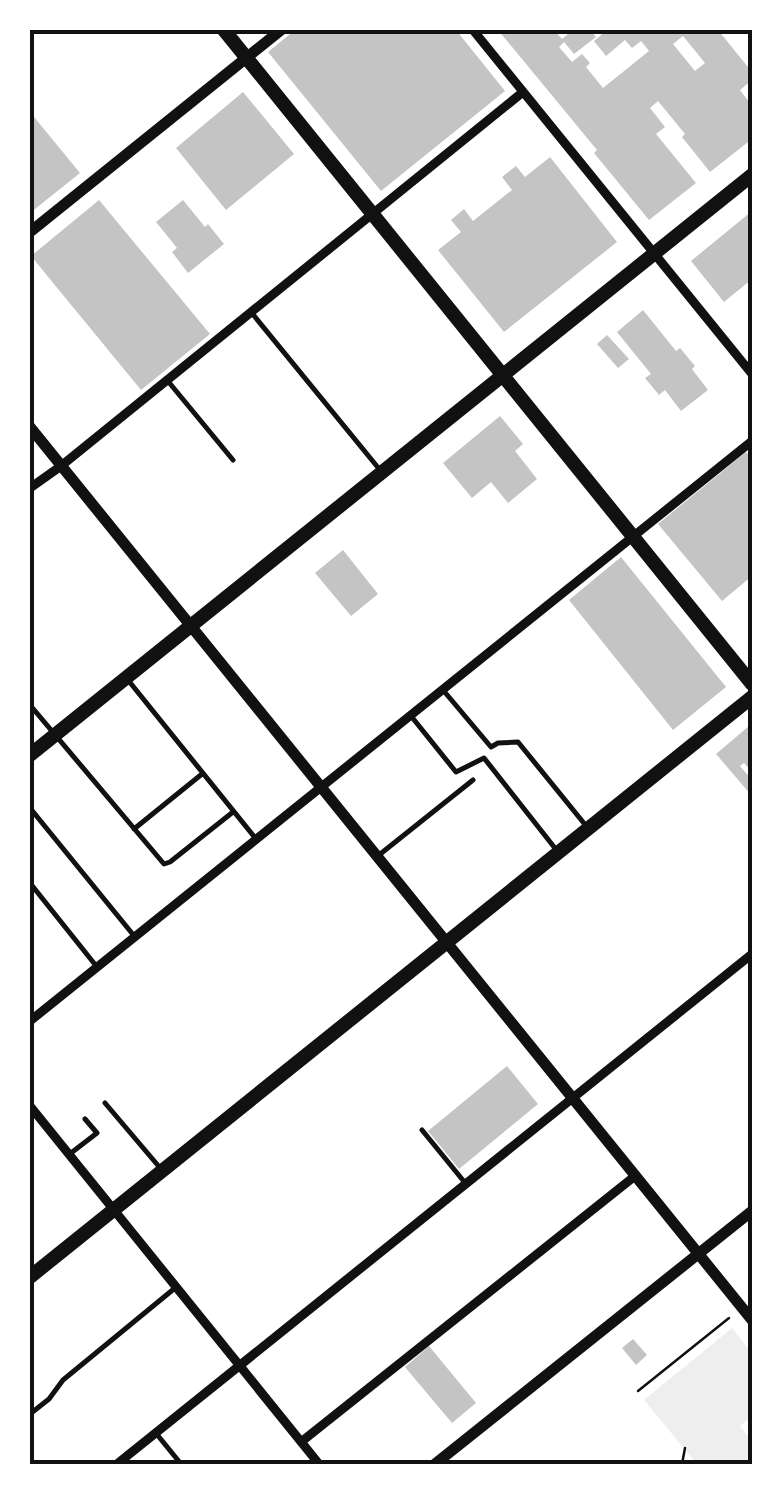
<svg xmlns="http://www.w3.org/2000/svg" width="782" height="1494" font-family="'Varela Round',sans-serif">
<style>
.green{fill:#eee}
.building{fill:#c4c4c4;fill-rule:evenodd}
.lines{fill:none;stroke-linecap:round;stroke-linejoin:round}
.path{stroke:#111;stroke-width:2.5}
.service{stroke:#111;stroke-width:5}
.minor{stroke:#111;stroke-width:9}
.tertiary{stroke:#111;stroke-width:11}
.primary{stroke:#111;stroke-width:14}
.neatline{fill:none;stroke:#111;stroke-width:4}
</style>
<rect width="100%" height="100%" fill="#fff"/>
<!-- green -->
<path class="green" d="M732,1328l20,25v51l-2,3 2,9 -12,10 12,15v14l-11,9h-44l-53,-64z"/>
<!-- building -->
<path class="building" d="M295,30h161l49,61 -124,100 -113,-139z
M498,30h56l8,9 11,-9h17l6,7 -22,17 -10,-12 -5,5 13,15 10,-8 8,9 -4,4 17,21 46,-37 -8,-10 -9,7 -7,-8 -19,16 -12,-15 13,-11h111l34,42v8l-12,10 12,16v33l-42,33 -28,-35 3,-3 -27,-33 -8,7 15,19 -9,7 40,49 -47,37 -55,-67 3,-3zM683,36l22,27 -10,8 -22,-27z
M243,92l51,62 -68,56 -50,-62z
M30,112l50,61 -50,40z
M550,157l67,85 -113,90 -66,-82 23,-18 -10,-12 13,-11 9,12 39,-31 -10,-13 14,-11 9,11z
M99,200l111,134 -69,56 -110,-134z
M183,200l22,27 3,-3 16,20 -36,29 -16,-21 5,-4 -21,-26z
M752,211v68l-28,23 -33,-41z
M643,310l33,41 4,-3 15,18 -3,3 16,21 -27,21 -16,-21 -6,5 -14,-17 6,-4 -34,-42z
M607,335l22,24 -11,9 -21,-24z
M500,416l23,28 -8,7 22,28 -29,24 -17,-21 -19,16 -29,-35z
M746,452l6,7v117l-30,25 -64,-77z
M343,550l35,44 -27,22 -36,-43z
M621,557l105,130 -53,43 -104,-130z
M749,726l3,1v45l-8,-9 -4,3 12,14v16l-36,-42z
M507,1066l31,38 -79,65 -31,-38z
M633,1339l14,16 -11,10 -14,-17z
M429,1346l47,57 -24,20 -47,-56z"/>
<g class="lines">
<!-- path -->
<path class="path" d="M638,1391l91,-73
M682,1464l3,-16"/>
<!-- service -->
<path class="service" d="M251,312l129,158
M167,380l66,80
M128,680l128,159
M443,690l48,57 7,-4 20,-1 69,85
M30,705l134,159 6,-2 63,-50
M411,716l45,56 28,-14 74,94
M30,808l105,129
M134,829l68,-55
M379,855l94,-75
M30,883l67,84
M105,1103l56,66
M422,1130l44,54
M71,1153l26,-20 -12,-14
M30,1414l19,-15 14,-19 112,-92
M155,1432l26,32"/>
<!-- minor -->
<path class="minor" d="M473,30l279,344
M30,488l31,-22 462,-374
M30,1021l722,-580
M30,1106l289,358
M301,1442l334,-266
M117,1464l635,-510"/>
<!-- tertiary -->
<path class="tertiary" d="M30,232l251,-202
M30,427l722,893
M435,1464l317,-253"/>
<!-- primary -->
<path class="primary" d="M224,30l528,654
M30,755l722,-580
M30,1277l722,-580"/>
</g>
<!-- border -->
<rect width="782" height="1494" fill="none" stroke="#ffffff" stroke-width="65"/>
<rect x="32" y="32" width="718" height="1430" class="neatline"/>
</svg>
